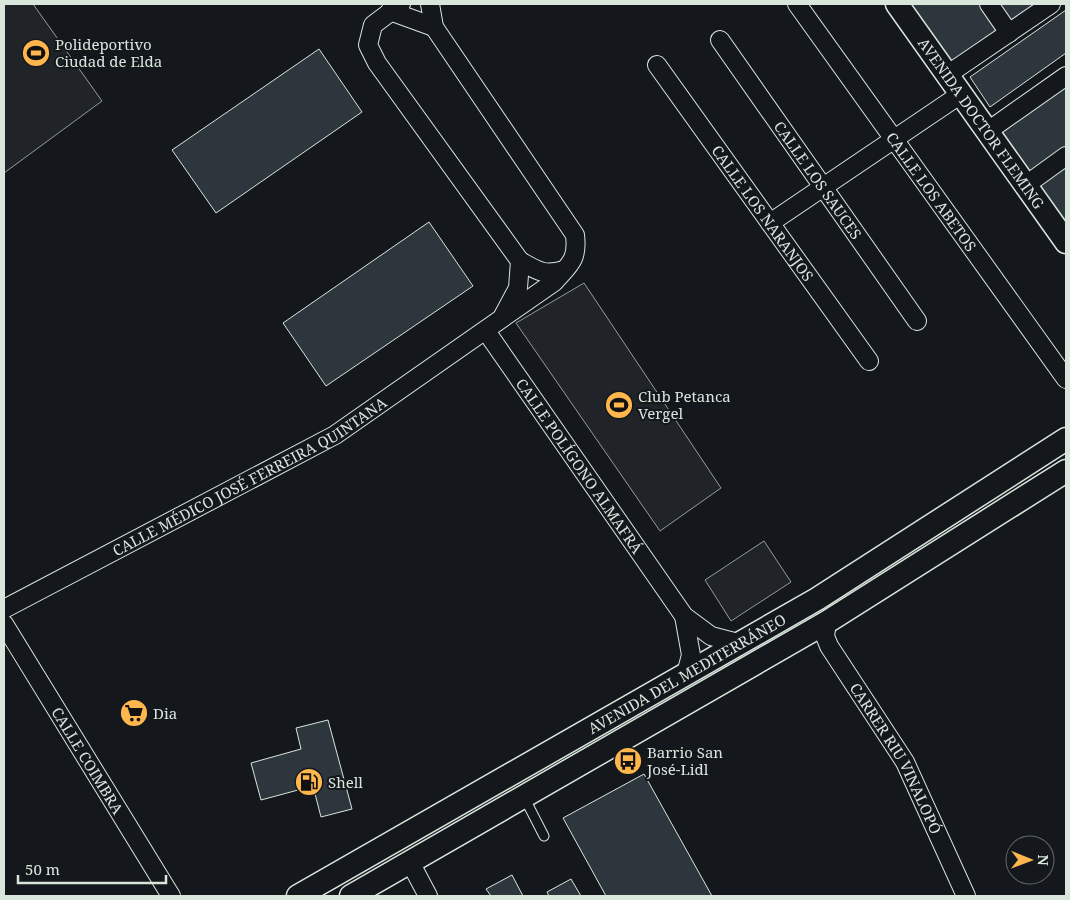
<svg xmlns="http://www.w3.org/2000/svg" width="1070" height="900" font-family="'Noto Serif',serif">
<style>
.green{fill:#202428;stroke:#939e99}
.building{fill:#2c363c;stroke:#d8e6dc}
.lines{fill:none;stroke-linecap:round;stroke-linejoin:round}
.service-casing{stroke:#d8e6dc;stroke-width:11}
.minor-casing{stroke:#d8e6dc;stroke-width:20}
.tertiary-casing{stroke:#d8e6dc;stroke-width:25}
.service{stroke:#14181c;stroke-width:9}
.minor{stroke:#14181c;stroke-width:18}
.tertiary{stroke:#14181c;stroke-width:22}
.labels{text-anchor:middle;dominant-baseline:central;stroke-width:4;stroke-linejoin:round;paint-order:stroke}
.poi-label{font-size:15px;fill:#d8e6dc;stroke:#14181c;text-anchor:start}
.street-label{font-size:15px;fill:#d8e6dc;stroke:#14181c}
</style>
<rect width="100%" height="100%" fill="#14181c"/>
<!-- green -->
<path class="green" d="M4,4h29l69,97 -98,72z
M584,283l137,205 -61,43 -144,-208z
M764,541l27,41 -60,39 -26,-41z"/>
<!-- building -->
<path class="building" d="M903,4h80l16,24 -51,38z
M996,4h39l-27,18z
M1066,10v43l-76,54 -20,-30z
M319,49l43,63 -146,101 -44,-63z
M1066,82v69l-39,28 -33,-47z
M1066,163v72l-33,-48z
M429,222l44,64 -147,100 -43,-63z
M328,720l24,89 -31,8 -8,-31 -52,14 -10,-37 50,-14 -5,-21z
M644,774l68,122h-106l-43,-78z
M512,875l11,21h-32l-5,-7z
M571,879l10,17h-32l-2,-4z"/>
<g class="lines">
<defs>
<path id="service" d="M524,797l20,39"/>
<g id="minor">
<path d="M401,4l-28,21 -5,20 9,18 143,198 -2,27 -15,28"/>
<path id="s1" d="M797,4l269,375"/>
<path d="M989,4l20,29"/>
<path d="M390,11l44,16"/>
<path id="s2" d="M720,40l197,281"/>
<path id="s3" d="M657,65l212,296"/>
<path d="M947,75l104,-71"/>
<path d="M988,131l78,-55"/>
<path d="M1026,185l40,-29"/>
<path d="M770,223l191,-129"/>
<path d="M520,261c18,10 24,15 44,9"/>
<path id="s4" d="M486,331l198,285 27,20 27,7"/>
<path id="s5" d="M4,609l331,-174 219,-153c16,-18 24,-22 21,-47l-141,-208 -4,-23"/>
<path d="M684,616l7,39 -5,19"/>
<path id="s6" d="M827,622l-2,14 4,10 76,116 61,134"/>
<path id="s7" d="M4,624l167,272"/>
<path d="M410,862l18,34"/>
</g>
<g id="tertiary">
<path id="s8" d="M897,4l169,238"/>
<path id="s9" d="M298,896l519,-297 249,-160"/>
<path d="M351,896l476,-274 239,-151"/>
</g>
</defs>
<!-- service casing -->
<use href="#service" class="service-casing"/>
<!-- minor casing -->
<use href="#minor" class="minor-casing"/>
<!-- tertiary casing -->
<use href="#tertiary" class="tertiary-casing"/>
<!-- service -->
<use href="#service" class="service"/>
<!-- minor -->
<use href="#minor" class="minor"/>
<!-- tertiary -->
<use href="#tertiary" class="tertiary"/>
</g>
<!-- icons -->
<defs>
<symbol id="stadium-disc" viewBox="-11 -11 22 22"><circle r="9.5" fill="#ffb74d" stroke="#14181c"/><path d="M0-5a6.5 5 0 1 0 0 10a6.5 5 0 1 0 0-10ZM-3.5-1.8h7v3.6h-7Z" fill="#111"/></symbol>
<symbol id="supermarket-disc" viewBox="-11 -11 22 22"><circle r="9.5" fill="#ffb74d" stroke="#14181c"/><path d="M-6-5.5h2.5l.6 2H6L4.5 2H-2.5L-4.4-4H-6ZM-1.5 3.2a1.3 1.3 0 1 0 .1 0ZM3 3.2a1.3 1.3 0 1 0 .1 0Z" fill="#111"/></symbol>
<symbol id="bus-disc" viewBox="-11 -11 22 22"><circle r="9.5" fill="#ffb74d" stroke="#14181c"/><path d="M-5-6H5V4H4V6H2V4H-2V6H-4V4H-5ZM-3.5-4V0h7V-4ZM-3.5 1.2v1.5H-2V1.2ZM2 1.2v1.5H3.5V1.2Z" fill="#111"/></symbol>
<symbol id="fuel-disc" viewBox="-11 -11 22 22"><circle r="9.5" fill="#ffb74d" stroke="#14181c"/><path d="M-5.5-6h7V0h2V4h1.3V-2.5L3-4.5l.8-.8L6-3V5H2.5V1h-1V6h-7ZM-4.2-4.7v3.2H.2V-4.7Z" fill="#111"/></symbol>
</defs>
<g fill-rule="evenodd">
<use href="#stadium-disc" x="20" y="37" width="32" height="32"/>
<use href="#stadium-disc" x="603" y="389" width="32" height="32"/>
<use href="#supermarket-disc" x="118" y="697" width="32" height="32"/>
<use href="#bus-disc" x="612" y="745" width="32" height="32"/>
<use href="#fuel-disc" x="293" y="766" width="32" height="32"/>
</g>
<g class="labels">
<!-- poi labels -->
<g class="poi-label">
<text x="55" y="44">Polideportivo<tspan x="55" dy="17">Ciudad de Elda</tspan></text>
<text x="638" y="396">Club Petanca<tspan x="638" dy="17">Vergel</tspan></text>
<text x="153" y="713">Dia</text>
<text x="647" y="752">Barrio San<tspan x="647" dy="17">José-Lidl</tspan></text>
<text x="328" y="782">Shell</text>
</g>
<!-- street labels -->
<g class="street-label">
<text stroke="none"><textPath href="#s8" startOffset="146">AVENIDA DOCTOR FLEMING</textPath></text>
<text stroke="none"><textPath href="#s2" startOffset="171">CALLE LOS SAUCES</textPath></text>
<text stroke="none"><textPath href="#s1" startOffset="231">CALLE LOS ABETOS</textPath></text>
<text stroke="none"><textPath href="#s3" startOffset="182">CALLE LOS NARANJOS</textPath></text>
<text stroke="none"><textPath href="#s4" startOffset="164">CALLE POLÍGONO ALMAFRÁ</textPath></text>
<text stroke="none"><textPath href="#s5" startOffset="279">CALLE MÉDICO JOSÉ FERREIRA QUINTANA</textPath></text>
<text stroke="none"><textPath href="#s9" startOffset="448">AVENIDA DEL MEDITERRÁNEO</textPath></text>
<text stroke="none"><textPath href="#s6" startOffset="156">CARRER RIU VINALOPÓ</textPath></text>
<text stroke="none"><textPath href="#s7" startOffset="160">CALLE COIMBRA</textPath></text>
</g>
</g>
<!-- border -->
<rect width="1070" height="900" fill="none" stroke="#d8e6dc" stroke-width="10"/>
<!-- north arrow -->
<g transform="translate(1030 860) rotate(91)"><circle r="24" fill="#14181c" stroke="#626a69"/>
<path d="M0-4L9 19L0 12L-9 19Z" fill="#ffb74d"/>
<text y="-8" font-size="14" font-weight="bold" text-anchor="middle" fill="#d8e6dc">N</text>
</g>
<!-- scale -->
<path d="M18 875v8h148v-8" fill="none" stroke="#d8e6dc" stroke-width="2.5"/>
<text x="25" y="875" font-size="15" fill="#d8e6dc" stroke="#14181c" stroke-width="4" paint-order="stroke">50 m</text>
</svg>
